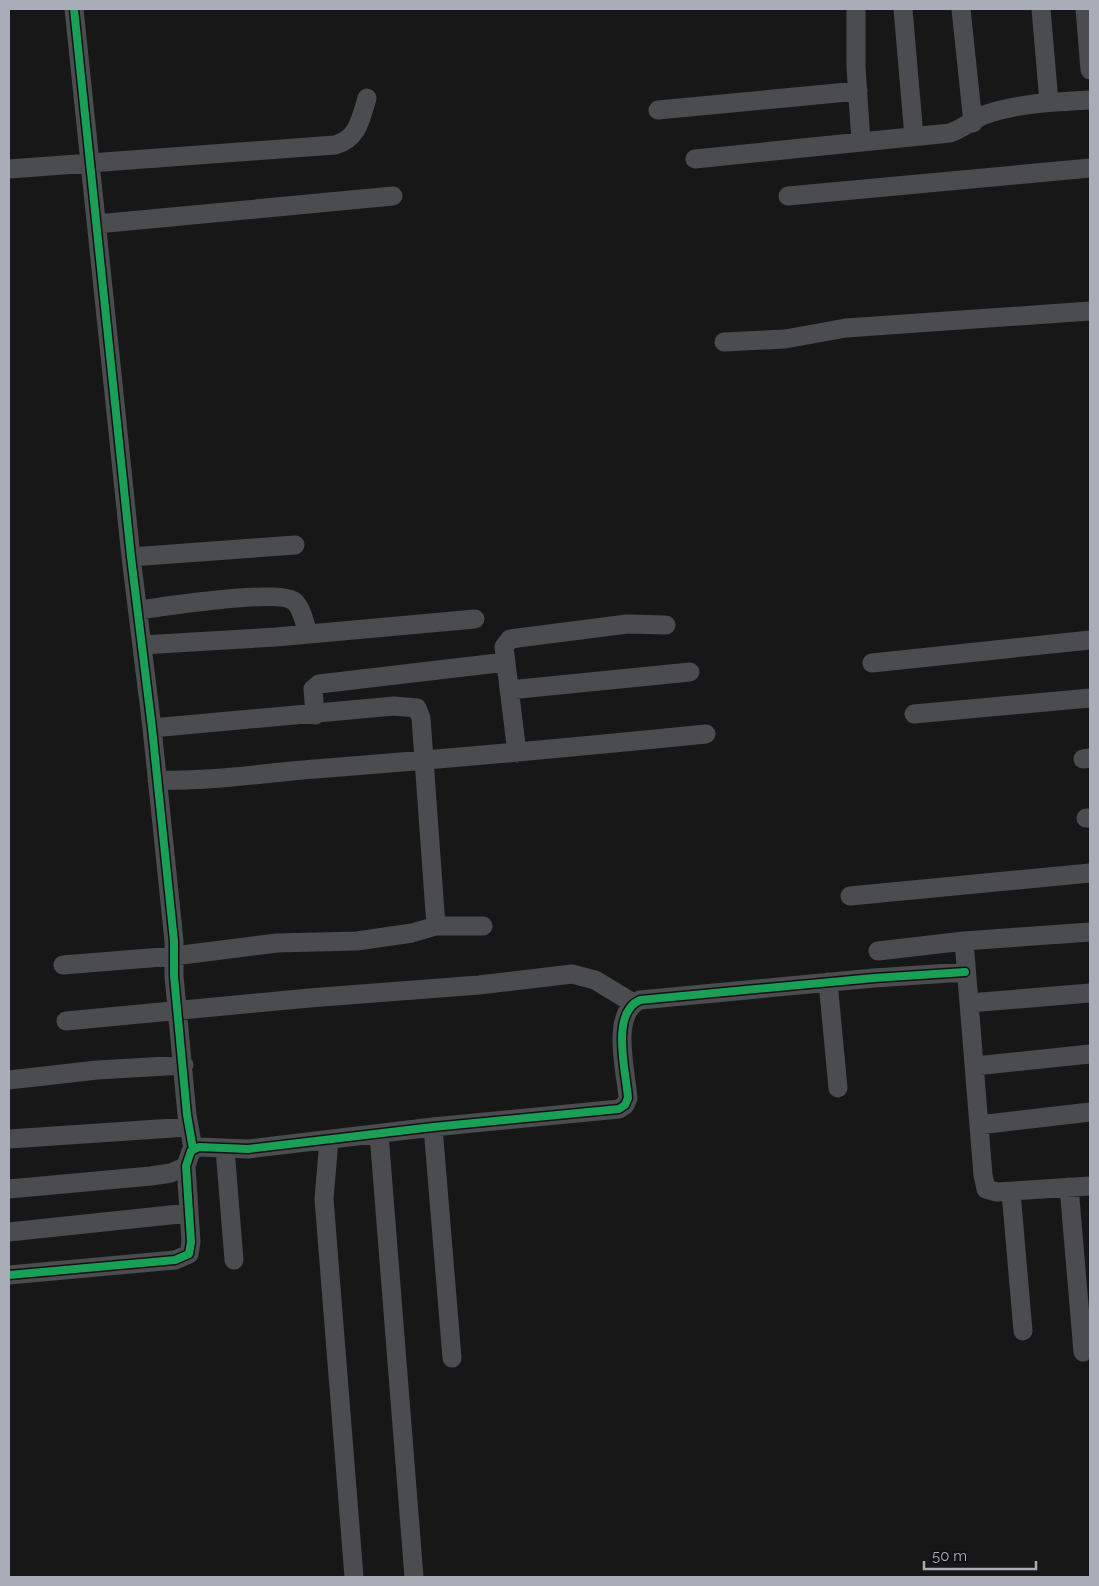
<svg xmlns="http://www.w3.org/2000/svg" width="1099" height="1586" font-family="Raleway,sans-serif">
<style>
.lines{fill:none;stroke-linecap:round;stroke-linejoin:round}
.minor{stroke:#4b4c50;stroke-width:19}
.cycleway-casing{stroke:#111113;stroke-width:11}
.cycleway{stroke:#1a9f57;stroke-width:8}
</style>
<rect width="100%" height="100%" fill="#171717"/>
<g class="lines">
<!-- minor -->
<path class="minor" d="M74,9l57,548 21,171 22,213v35l13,139 6,34
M856,9v58l5,75
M903,9l11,128
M961,9l12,114
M1041,9l8,93
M1085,9l5,61
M658,110l200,-19
M695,159l255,-26c15,-5 23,-14 34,-18 33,-12 71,-13 106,-15
M9,169l326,-24c23,-6 26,-27 32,-47
M788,196l302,-28
M97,224l296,-28
M724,342l61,-3 61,-11 244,-17
M131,557l164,-12
M138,610c25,-3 142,-22 157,-8 7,7 10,22 13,32
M142,645l134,-8 199,-18
M872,663l218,-23
M509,690l181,-18
M914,714l176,-16
M315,715l-2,-26 6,-5 187,-22
M152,728l242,-22 23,2 4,10 15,208
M517,753l-13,-106 6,-8 117,-15 39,1
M1083,759l7,-1
M157,780c52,2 105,-7 158,-11 130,-10 261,-22 391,-35
M1086,818h4
M850,896l240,-23
M964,941l19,234 3,14 11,3 93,-6
M878,951l86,-10 126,-9
M63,965l111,-9 103,-13 80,-2 55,-8 24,-7h47
M828,982l10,106
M969,1003l121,-10
M66,1021l243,-23 170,-13 93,-11 23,6 38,23
M975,1066l115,-12
M9,1080l88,-10 87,-5
M979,1125l111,-13
M433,1127l19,231
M379,1134l35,443
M9,1139l179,-12
M329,1140l-5,59 30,378
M225,1149l9,111
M1069,1187l14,165
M9,1189l142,-13 20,-3 15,-7
M1011,1192l12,139
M9,1232l180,-19
M9,1275l166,-15 14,-6 2,-12 -5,-76 5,-15 8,-4 49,2 185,-22 186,-18 6,-4 3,-7c-2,-27 -18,-85 12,-98l234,-22 91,-6"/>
<defs>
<path id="cycleway" d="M74,9l57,548 21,171 22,213v35l13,139 6,34
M9,1275l166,-15 14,-6 2,-12 -5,-76 5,-15 8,-4 49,2 185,-22 186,-18 6,-4 3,-7c-2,-27 -18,-85 12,-98l234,-22 91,-6"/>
</defs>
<!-- cycleway casing -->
<use href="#cycleway" class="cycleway-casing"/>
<!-- cycleway -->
<use href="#cycleway" class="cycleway"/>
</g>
<!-- border -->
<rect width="1099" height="1586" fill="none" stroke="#a8adb8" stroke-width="20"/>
<!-- scale -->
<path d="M924 1561v8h112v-8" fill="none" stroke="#a8adb8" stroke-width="2.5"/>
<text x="932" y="1561" font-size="15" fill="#a8adb8" stroke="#111113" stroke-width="4" paint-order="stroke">50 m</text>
</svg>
